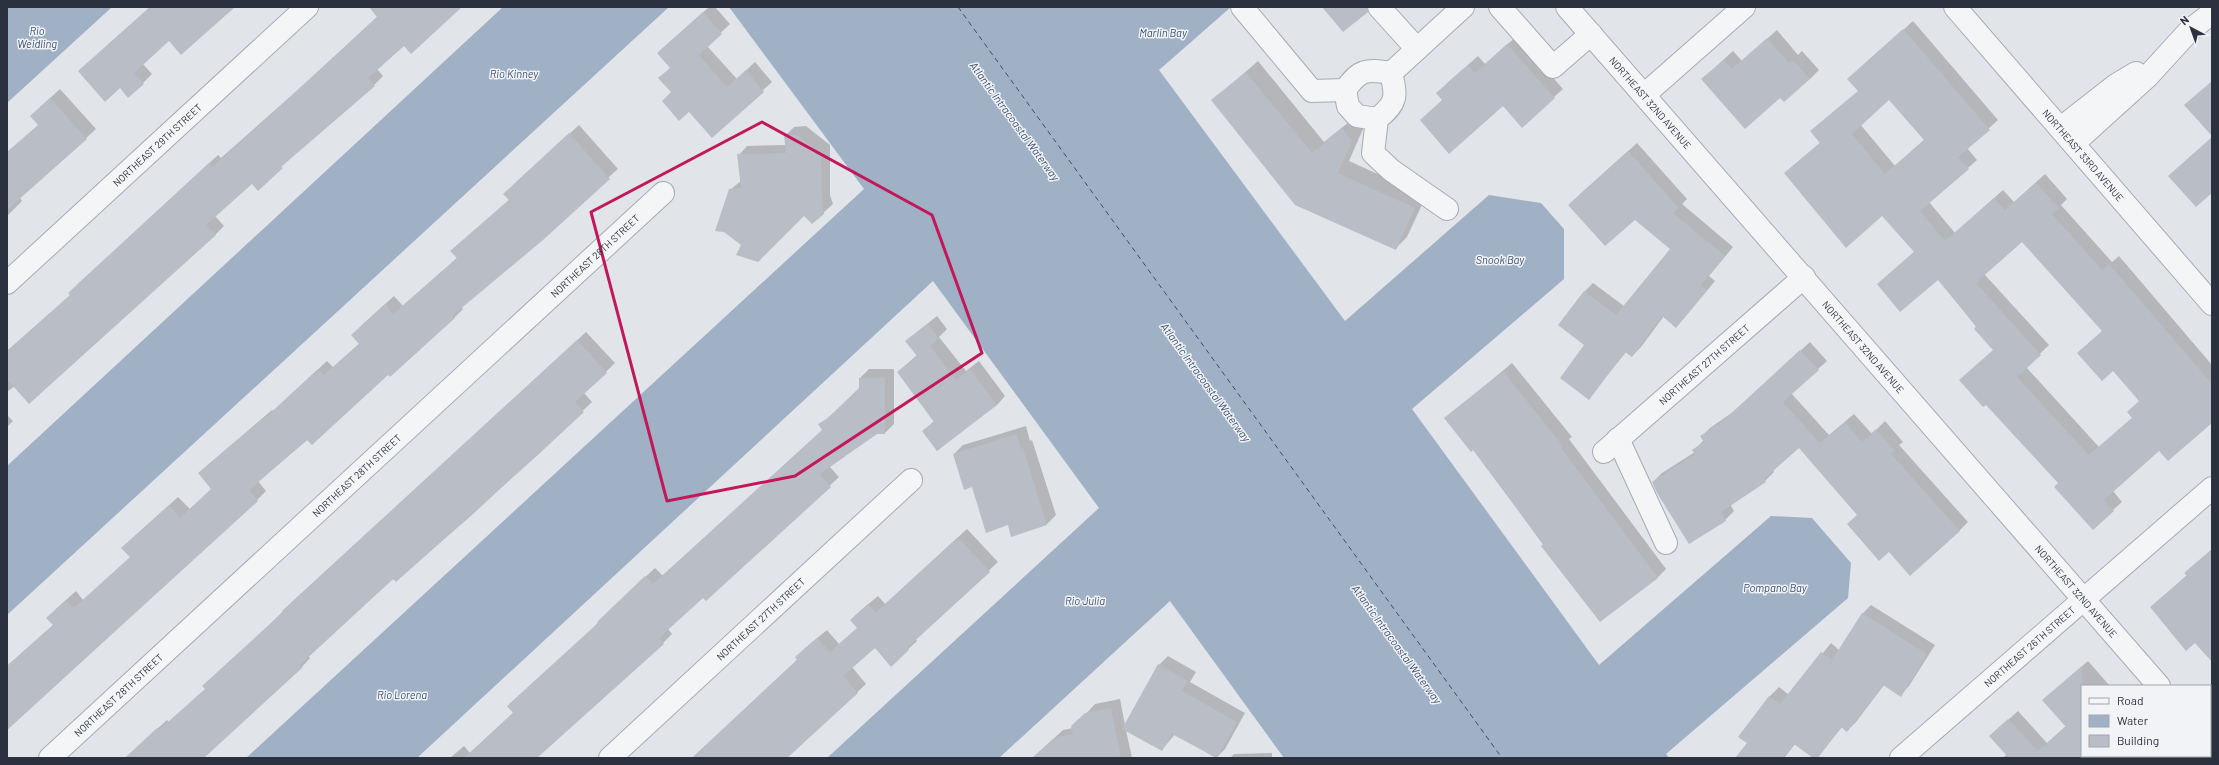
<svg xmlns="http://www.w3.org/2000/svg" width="2219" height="765" font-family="Barlow,sans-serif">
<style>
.water{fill:#a0b0c5}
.shadow{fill:#0003;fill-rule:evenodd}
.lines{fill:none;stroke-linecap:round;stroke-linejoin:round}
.ferry{stroke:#394e6f;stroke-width:1;stroke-dasharray:5 4;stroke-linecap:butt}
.building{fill:#b9bdc5;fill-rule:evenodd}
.minor-casing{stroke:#a7abb3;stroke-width:24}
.minor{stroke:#f4f5f7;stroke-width:22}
.marked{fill:none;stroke:#c2185b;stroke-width:3;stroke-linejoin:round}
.labels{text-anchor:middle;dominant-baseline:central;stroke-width:3;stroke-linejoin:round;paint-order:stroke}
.street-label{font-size:10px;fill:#2b313f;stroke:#f1f3f6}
.water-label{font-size:11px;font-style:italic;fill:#394e6f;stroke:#f1f3f6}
</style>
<rect width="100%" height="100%" fill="#e1e4e9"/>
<!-- water -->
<path class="water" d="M7,7h105l-105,96z
M503,7h166l-662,608v-149z
M729,7h502l-72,63 186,251 144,-126 52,8 23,26v50l-152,130 187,256 172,-149 41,2 39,45 -3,35 -182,156 3,4h-385l-114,-157 -171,157h-172l272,-250 -166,-227 -516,477h-171l618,-569z"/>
<!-- shadow -->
<path class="shadow" d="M150,7h82l-63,33 -27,23 10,11 -9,9 -23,4 -41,-16z
M376,7h85l-57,38 -27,24 6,7 -9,9 -84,73 -32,31 -6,-7 -37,34 9,10 -9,9 -208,157v-41l64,-56 7,-11 140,-129 3,3 97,-86 60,-56z
M709,7h6l15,17 -23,22 30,33 18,-17 17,20 -60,54 -40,-44 -1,-25 -13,-14z
M1913,21l85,99 -31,28 10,12 -48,42 26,31 48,-43 11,12 31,-28 22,25 -6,6 51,57 7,-6 93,109v57l-53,27 -46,42 9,11 -9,8 -54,-27 -65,-134 -56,-70 -60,5 37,-33 -33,-36 -88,-50 27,-23 -9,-11 47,-40 -1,-20zM1889,99l36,40 -30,27 -35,-42zM2022,240l81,91 37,70 -7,16 -34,30 -73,-80 23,-22 -64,-70 2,-4z
M1777,30l21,25 4,-4 17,19 -9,9 -30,18 -68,-27 21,-19 9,10z
M1517,36l46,53 -9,8 -51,8 -57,-21 32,-28 7,8z
M1258,61l66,81 30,-24 9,11 -14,32 77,35 -19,41 -12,12 -182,-149z
M60,89l36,40 -76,69 2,3 -15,15v-63l32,-28 1,-18z
M579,125l39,44 -157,138 2,2 -9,9 -196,163 8,10 -9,9 -250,230v-64l46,-41 3,-16 20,-18 7,9 48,-43 1,-18 46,-42 12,12 22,-20 -4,-24 64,-55 1,1 54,-50 6,6 27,-24 1,-17 33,-30 9,10 54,-48 -6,-7 58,-51 4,-15z
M806,126l24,19v50l3,9 -10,9 -19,2 -62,30 -12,-55 11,-9 -2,-26 8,-9 39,-1 -1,-9 9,-9z
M1637,143l50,56 -5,5 51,43 -24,29 6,5 -30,36 -9,9 -12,-10 -23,31 -9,9 -6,-4 -38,47 -4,-107 9,-9 31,23 47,-57 -36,-31 -57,-22z
M937,316l10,13 -8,8 27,34 13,-10 26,35 -8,9 -74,26 11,-10 -36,-49 19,-17 -11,-14z
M586,332l29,31 -31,30 8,9 -119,112 -77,67 -2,-3 -86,78 2,2 -8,9 -93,85 -24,6h-60l42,-38 2,2 37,-33 86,-87z
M1810,342l17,19 -36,32 38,42 25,-21 18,20 13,-13 18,21 -4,3 69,77 -9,9 -101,-17 -59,-67 -26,23 1,2 -9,9 -35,23 4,7 -9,9 -72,-38 9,-9 33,-21 -1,-2 10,-10 -3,-3 9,-9 23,-16z
M1512,363l60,74 -3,2 97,130 -9,9 -89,1 -94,-130 -28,-31z
M869,369h25v55l-9,9h-9l-47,33 10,11 -133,123 -3,-3 -35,32 4,5 -9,9 -129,115h-84l14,-12 6,7 44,-41 93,-99 48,-45 8,8 160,-146 -3,-5 40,-36v-11z
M7,415l6,6 -6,6z
M1026,426l4,15 2,-1 24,75 -9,9h-39l-54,-70 9,-9z
M967,529l31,33 -82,77 1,2 -26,24 -16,-18 -23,20 14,17 -79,74h-95l106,-99 7,-11 22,-18 12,14 19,-16 -7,-8 9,-9 18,-15 7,8z
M2212,549v111l-17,-18 -44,-35 36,-32z
M1871,605l64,40 -26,41 -9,9 -16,-10 -28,37 -9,9 -5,-4 -25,31 -21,-15 -12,15h-47l11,-15 -9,-7 31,-40 9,-9 10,8 42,-52 8,7 23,-36z
M1168,656l28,16 -6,10 55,31 -20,36 -9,9 -41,-24 -13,16 -36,-20 6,28h-99l30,-28 10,-2 22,-24 25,-5 5,26 34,-60z
M2088,661l22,25h-28v66l-26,6h-53l4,-4 -7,-27 18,-16 29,32 19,-17 -23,-26z
M1272,753v5h-42l4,-4z
M2086,756h85l1,2h-85z"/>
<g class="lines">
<!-- ferry -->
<path class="ferry" d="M958,7l544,751"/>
</g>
<!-- building -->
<path class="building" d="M150,7h85l-54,48 -12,-14 -35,32 10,11 -16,14 -8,-10 -15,14 -27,-31z
M369,7h93l-51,47 -7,-8 -36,32 7,8 -94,81 2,1 -25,23 -6,-7 -46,41 10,10 -187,169 -22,-25v-28l63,-56 -2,-2 141,-130 3,4 31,-27 134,-123z
M1322,7h45l1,5 -25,20z
M703,12l19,22 -23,21 28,32 19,-17 18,22 -52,46 -23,-26 -10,9 -17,-20 9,-9 -13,-14 12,-10 -13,-15z
M1903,29l87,101 -32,27 11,12 -49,42 25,30 49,-43 11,12 31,-27 23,25 -7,6 50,56 7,-6 103,120v39l-44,38 -9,-10 -55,49 10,11 -21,19 -39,-43 4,-4 -72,-78 -3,2 -24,-27 34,-30 -19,-21 2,-3 -38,-46 -38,32 -23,-28 37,-32 -32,-36 -36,32 -62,-75 36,-30 -10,-12 48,-40 -11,-12zM1889,100l35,40 -39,34 -33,-40zM2022,242l80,89 -25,22 25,28 11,-10 26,30 -12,11 5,6 -43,37 -72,-78 24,-22 -64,-71 2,-2 -1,-1z
M1767,38l22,25 4,-3 17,19 -26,23 -4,-4 -35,31 -44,-50 23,-19 8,9z
M1507,44l48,54 -33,30 -19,-22 -54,48 -29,-34 22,-20 -6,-7 32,-28 7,8z
M1246,72l66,81 30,-25 10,13 -14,32 77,35 -19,42 -101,-45 -84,-105z
M2212,81v55l-28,-31z
M50,98l37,41 -80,71v-58l31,-27 -8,-9z
M569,133l41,46 -67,61 -91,76 3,2 -65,59 -2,-2 -76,70 -5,-5 -58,50 9,11 -251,229v-64l46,-41 -7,-7 20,-18 8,8 56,-51 -9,-9 48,-43 11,13 31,-29 -13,-16 65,-55 1,1 54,-50 6,6 35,-31 -8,-9 34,-31 8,10 64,-56 -7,-7 59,-51 -6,-6z
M784,135h13l24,19 1,51 2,9 -12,10 -8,-8 -46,46 -22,-7 5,-10 -17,-13 -9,-1 14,-42 12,-1 -4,-34 49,-1z
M2212,137v56l-16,14 -28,-31z
M1628,151l51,57 -6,5 52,43 -24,29 6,5 -31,38 -14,-12 -30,41 -7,-5 -36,48 -29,-22 24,-33 -26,-20 26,-34 32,24 54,-66 -35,-29 -30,26 -37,-41z
M927,324l12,14 -9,8 26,34 14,-11 27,36 -60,46 -15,-20 12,-9 -37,-50 20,-16 -12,-15z
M577,340l30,33 -32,29 9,10 -44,41 -144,129 -3,-3 -93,86 2,3 -98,90h-79l32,-30 2,2 46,-41 -3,-3 81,-74 -1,-1z
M1800,350l19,20 -36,32 37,41 25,-21 17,20 14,-13 19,22 -4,3 69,77 -50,45 -21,-24 -10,9 -32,-37 10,-9 -58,-67 -35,31 2,3 -45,30 5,9 -37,23 -32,-51 -5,-11 43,-28 -3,-4 12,-8 -4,-6 23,-15z
M1503,371l60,75 -2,2 97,130 -58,44 -59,-76 2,-2 -70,-94 -2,2 -27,-34z
M859,378h26v56h-8l-57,40 11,13 -125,114 -3,-3 -44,40 5,6 -127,114h-73l49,-45 -6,-7 91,-83 -1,-1 48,-46 8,8 169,-154 -4,-6 10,-6 31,-30z
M1017,434l4,15 2,-1 24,77 -36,12 -3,-12 -22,8 -14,-46 -8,3 -11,-36z
M958,537l32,35 -83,76 2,2 -18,17 -16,-19 -32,28 15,17 -71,65h-95l105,-98 -2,-3 22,-19 13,14 27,-24 -7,-8 18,-16 8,9z
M2212,549v113l-17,-19 -9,8 -36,-44 37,-31 -3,-3z
M1862,613l65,41 -26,43 -18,-12 -36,47 -6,-5 -23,31h-5l-19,-14 -10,14h-49l12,-15 -9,-6 31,-41 11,8 41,-52 11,8z
M1158,664l30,17 -6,10 55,31 -20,36 -45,-24 -10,17 -40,-22z
M2082,666v92h-73l-20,-22 19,-17 30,32 28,-24 -24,-27z
M1111,708l10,50h-89l21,-19 20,-5 -2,-8 14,-13z"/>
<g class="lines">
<defs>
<g id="minor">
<path d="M1242,7l70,84 33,-1c15,-21 21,-21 46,-17"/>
<path d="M1379,7l38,42"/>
<path d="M1500,7l53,60 38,-33"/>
<path id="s1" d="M1567,7l592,679"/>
<path id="s2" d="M1955,7l257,297"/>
<path d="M1391,73c6,24 6,30 -14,46l-4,34 18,17 56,39"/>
<path d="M1391,73l72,-66"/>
<path d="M1345,90l3,16 9,10 20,3"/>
<path d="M1644,95l100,-88"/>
<path d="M2061,128l55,-43 20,-12"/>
<path d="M2074,143l74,-67 42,-46 22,-17"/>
<path id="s3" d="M7,283l300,-276"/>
<path d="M1618,439l48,104"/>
<path id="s4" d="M1604,452l200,-175"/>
<path d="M2210,744l2,2"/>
<path id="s5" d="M50,758l613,-565"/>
<path id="s6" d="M610,758l301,-278"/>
<path id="s7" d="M1901,758l311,-270"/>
</g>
</defs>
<!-- minor casing -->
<use href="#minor" class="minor-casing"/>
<!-- minor -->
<use href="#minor" class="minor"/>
</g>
<!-- marked area -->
<path class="marked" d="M762,122l170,93 50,138 -187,123 -128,25 -76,-289z"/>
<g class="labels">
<!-- street labels -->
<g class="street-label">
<text stroke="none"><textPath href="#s1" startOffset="127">NORTHEAST 32ND AVENUE</textPath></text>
<text stroke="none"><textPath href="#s3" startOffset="204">NORTHEAST 29TH STREET</textPath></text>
<text stroke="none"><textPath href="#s2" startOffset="196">NORTHEAST 33RD AVENUE</textPath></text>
<text stroke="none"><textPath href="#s5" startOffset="741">NORTHEAST 28TH STREET</textPath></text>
<text stroke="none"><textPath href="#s1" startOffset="451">NORTHEAST 32ND AVENUE</textPath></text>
<text stroke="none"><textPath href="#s4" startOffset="133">NORTHEAST 27TH STREET</textPath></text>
<text stroke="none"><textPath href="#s5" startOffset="417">NORTHEAST 28TH STREET</textPath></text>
<text stroke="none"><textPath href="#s1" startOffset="775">NORTHEAST 32ND AVENUE</textPath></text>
<text stroke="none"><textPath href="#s6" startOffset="205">NORTHEAST 27TH STREET</textPath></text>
<text stroke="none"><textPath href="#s7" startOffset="170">NORTHEAST 26TH STREET</textPath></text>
<text stroke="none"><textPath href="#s5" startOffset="93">NORTHEAST 28TH STREET</textPath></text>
</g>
<!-- water labels -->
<g class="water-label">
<text x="37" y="30">Rio<tspan x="37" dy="13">Weidling</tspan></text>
<text x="1163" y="32">Marlin Bay</text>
<text x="514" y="73">Rio Kinney</text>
<text transform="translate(1015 121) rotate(54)">Atlantic Intracoastal Waterway</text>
<text x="1500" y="259">Snook Bay</text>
<text transform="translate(1206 382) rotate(54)">Atlantic Intracoastal Waterway</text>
<text x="1775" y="587">Pompano Bay</text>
<text x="1085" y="600">Rio Julia</text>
<text transform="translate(1397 644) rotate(54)">Atlantic Intracoastal Waterway</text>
<text x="402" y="694">Rio Lorena</text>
</g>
</g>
<!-- border -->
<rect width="2219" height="765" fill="none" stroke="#2b313f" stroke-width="16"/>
<!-- legend -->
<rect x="2081" y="685" width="130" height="72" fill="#f1f3f6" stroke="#a2a5ad"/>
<rect x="2089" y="698" width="20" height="6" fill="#f4f5f7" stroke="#a2a5ad"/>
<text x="2117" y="705" font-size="12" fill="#2b313f">Road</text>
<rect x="2089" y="715" width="20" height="12" fill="#a0b0c5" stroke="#a2a5ad"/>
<text x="2117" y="725" font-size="12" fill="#2b313f">Water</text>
<rect x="2089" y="735" width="20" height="12" fill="#b9bdc5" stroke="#a2a5ad"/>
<text x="2117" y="745" font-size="12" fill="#2b313f">Building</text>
<!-- north arrow -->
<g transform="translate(2191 28) rotate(319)" stroke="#f1f3f6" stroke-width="3" paint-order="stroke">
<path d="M0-3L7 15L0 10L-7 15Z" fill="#2b313f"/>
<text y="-6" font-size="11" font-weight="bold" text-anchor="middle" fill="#2b313f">N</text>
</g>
</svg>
